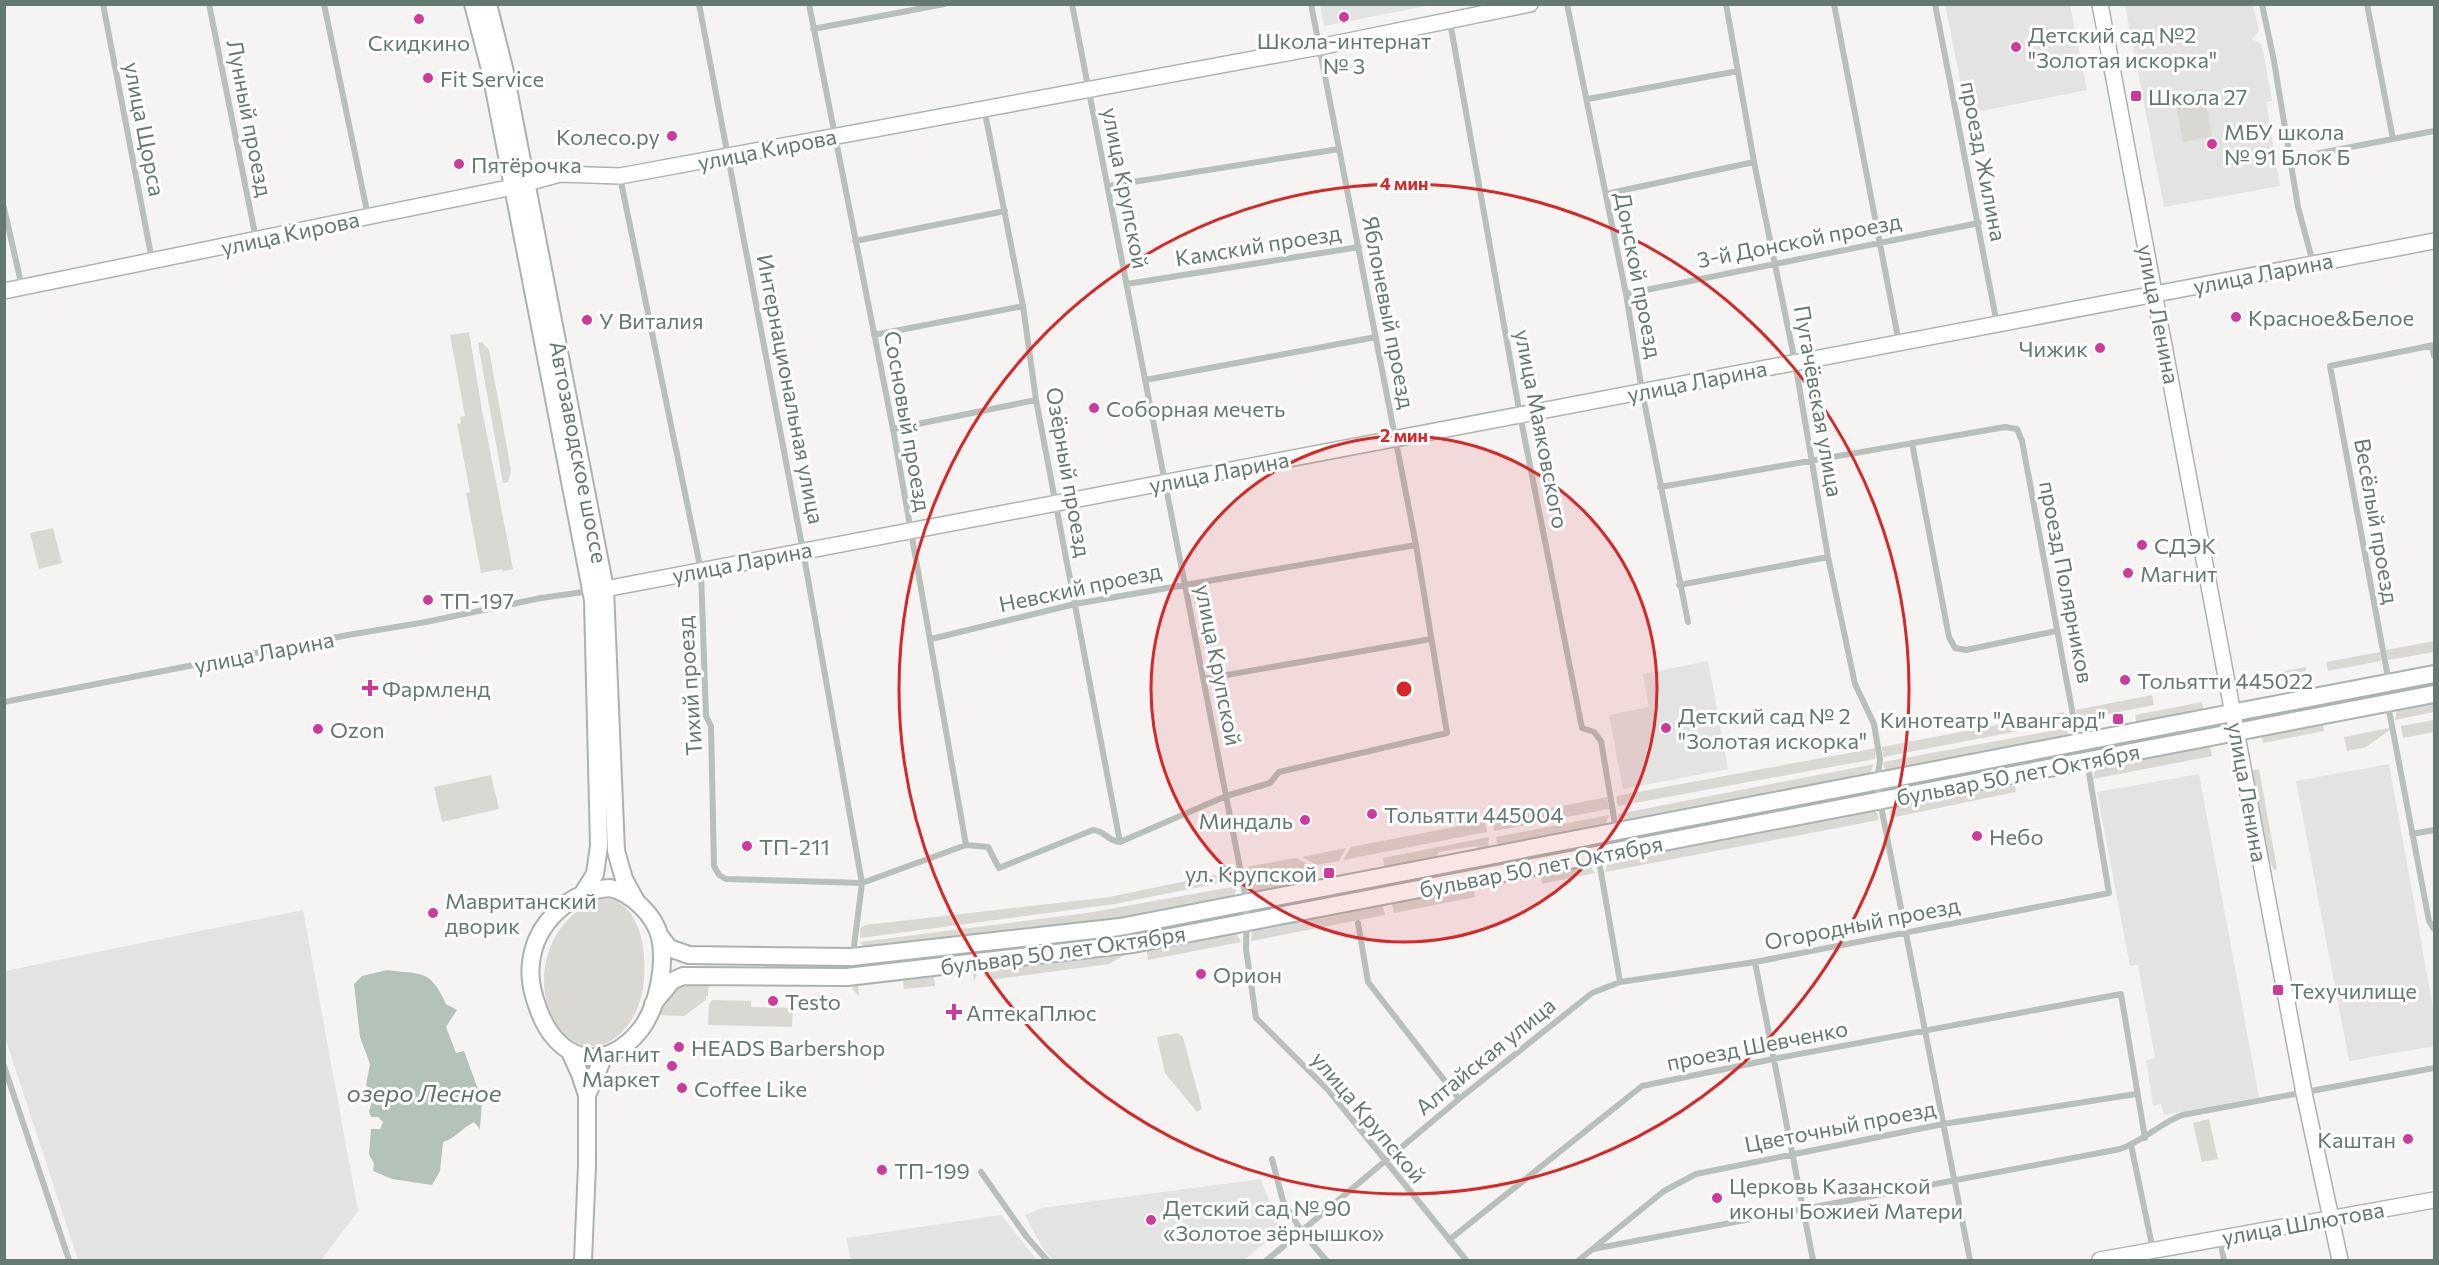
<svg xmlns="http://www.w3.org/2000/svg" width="2439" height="1265" font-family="Commissioner,sans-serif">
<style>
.built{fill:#e3e3e2}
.green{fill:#dad8d2}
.water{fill:#b4c3b9}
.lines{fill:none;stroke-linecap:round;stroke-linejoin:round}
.secondary-casing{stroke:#abb5b0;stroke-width:18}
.primary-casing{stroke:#abb3af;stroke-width:20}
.street{stroke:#b8c0bc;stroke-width:6}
.secondary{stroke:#fff;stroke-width:15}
.primary{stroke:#fff;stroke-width:16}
.ring{fill:none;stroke:#d62828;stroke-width:3}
.poi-dot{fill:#ce3a9c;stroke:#fff;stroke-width:2}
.labels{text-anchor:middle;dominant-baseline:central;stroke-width:6;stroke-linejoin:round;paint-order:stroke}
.poi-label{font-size:22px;fill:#647a70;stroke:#fff;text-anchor:start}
.street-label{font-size:22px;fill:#647a70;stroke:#fff}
.water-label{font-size:24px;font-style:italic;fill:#5f7667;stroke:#fff}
.centre{fill:#d62828;stroke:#fff;stroke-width:3}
.ring-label{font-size:18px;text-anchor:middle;font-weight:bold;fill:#d62828;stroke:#fff;stroke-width:6;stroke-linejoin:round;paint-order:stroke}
</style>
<rect width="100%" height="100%" fill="#f6f3f3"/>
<!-- built -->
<path class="built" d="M1320,4h111v1l-107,21z
M1945,5h125l17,85 -120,24z
M2125,5h128l6,26 -7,8 9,5 3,12 8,45 -6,1 14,84 -116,21z
M1708,661l20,108 -105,20 -14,-74 40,-8 -6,-33z
M2389,764l45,249v33l-85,15 -53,-280z
M2199,774l60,323 -95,18 -3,-11 -8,2 -7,-46 9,-2 -17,-93 -8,1 -33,-174z
M303,910l55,301 -37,49h-243l-73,-223v-66z
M1261,1179l19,52 -36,29h-191l-11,-13 -17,-32 17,-7z
M1001,1215l36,45h-186l-5,-22z"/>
<!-- green -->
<path class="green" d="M2203,89l9,47 -29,6 -9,-47z
M469,332l13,78 31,159 -10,2 -1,-2 -21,4 -15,-80 4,-1 -13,-68 4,-1 -1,-6 5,-1 -15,-81z
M482,342l7,8 22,120 -3,12 -5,1 -25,-140z
M53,528l9,35 -23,6 -9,-36z
M2434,641v11l-46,8 -2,-10z
M2380,652l1,9 -53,10 -2,-9z
M2306,667l1,9 -53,10 -2,-9z
M2434,680v8l-175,34 -1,-8z
M2152,695l2,10 -76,15 -2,-10z
M2434,699v13l-39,8 2,-11z
M2202,702l2,11 -53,10 -15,-1 -1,-7z
M2064,712l2,10 -183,35 -1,-10z
M2434,720v12l-31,6 -2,-12z
M2312,723l11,1 1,7 -61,12 -2,-10z
M2205,724l2,7 -316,60 -2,-2 1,-3z
M2067,728l2,11 -180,33 -5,-4 -1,-6z
M2389,728l1,2 -24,17 -19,4 -3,-14z
M2209,742l3,14 -119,23 3,-13z
M1876,748l-1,11 -257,47 -2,-10z
M1874,764l-5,11 -249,50 -2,-11z
M2259,769l18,100 -3,1 -7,-15 -16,-84z
M491,775l8,34 -57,13 -8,-35z
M1994,785l21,1 1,6 -126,26v-7l4,-6z
M1869,790v5l-480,95 -2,-8z
M1607,797l2,12 -115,22 -2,-11z
M1872,809l5,4 2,7 -274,52 4,-13z
M1609,815l-4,11 -103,21 -5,-4 -1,-6z
M1485,821l2,11 -144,28 8,-13z
M1489,837l-1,11 -5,3 -7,-5 -37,6 -5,9 -49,9 -2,-12z
M1346,848l-7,13 -23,4 -14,-8z
M1297,858l15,9 -67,12 1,-9 4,-4z
M1589,864l6,9 -53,11 -1,-6 19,-11z
M1233,871l2,9 -120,24 -255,34v-9l5,-4 245,-28z
M1314,871l-3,9 -14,2 -14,8 -32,4 -5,-11z
M1237,886l-3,11 -91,20 -279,32 -4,-7 227,-29z
M1453,888l21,3 1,6 -81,16 -3,-13z
M603,898c43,2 47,72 37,103 -9,31 -41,60 -71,37 -13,-9 -19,-24 -23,-39 -9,-43 14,-88 57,-101z
M1382,902l3,13 -134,26 1,-9 5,-6z
M1231,913l-1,5 -104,20 -275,33 -86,-1v-7z
M1236,933l5,9 -93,18 -2,-13z
M1128,953l-19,11 -118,16 -7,-4 1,-7z
M973,969l4,6 -3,7 -1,-10 -39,4 1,10 -31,3 -1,-8 -45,5 1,10 -7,-7 3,-5z
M709,981l-1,15h-2v4l-22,16 -29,-1 3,-8 24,-24z
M712,1000l39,1v6l42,1 -1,19 -84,-2 1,-21z
M1177,1033l6,4 19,72 -5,3 -32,-39 -8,-36z
M2209,1119l9,40 -16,3 -9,-39z"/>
<!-- water -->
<path class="water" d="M387,970c34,5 43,-2 59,34l11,6 -11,17 10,26 8,-2 18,49 -2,29 -6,-7c-12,6 -18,16 -31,20l-3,29 -8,14 -40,-6 -19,-8 1,-7 -5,-10 2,-25h9l3,-7 -5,-5h-7l-2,-6 5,-16 -8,-10 4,-21 -10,-27 -6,-53 8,-8z"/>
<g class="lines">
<defs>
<path id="secondary" d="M2100,4l204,1089 36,167
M4,291l509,-104 47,-13 60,2 699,-129 211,-43
M605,589l1829,-348
M2100,1260l334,-60"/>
<path id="primary" d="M473,4l18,69 102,527 6,246 -4,28 -12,19
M488,4l16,64 101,521 11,262 8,28 12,22
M610,888c21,5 44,26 50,49 6,27 -2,69 -19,92 -37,47 -85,32 -103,-21 -5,-13 -9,-31 -7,-45 4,-40 40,-73 79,-75z
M660,936l9,12 20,7 163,2 268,-30 1314,-253
M653,1004l19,-23 11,-5 164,1 286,-33 1301,-250
M570,1052l10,22 7,21v70l-4,95
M587,1095l17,-39"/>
</defs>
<!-- secondary casing -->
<use href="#secondary" class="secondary-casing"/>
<!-- primary casing -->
<use href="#primary" class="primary-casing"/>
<!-- street -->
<path class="street" d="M103,4l49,256
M209,4l47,235
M324,4l44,212
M699,4l104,547 59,332 -9,71
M809,4l84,425 73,416
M1072,4l175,900 -1,45 10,69 73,73 137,169
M1567,4l59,290 16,97 46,231
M1726,4l28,158 41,200 33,195 27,127 19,40 6,36 -3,21 3,20 90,459
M1834,4l65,339
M1935,4l62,320
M2262,4l12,57 24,146 15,56
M2367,4l26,135
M1450,22l70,393 62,313 12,4 7,9 15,89
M813,29l131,-25
M1588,99l150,-28
M984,108l39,198 13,94 84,442
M2289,159l145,-28
M620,177l81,394 5,145 5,10 3,140 5,9 7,4 136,4 104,-38 22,2 11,21 94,-38c11,0 16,12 27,12l106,-46 44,-13 9,-11 168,-39 -31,-188 -105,-541
M1108,186l231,-37
M1606,194l148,-32
M4,208l18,79
M855,241l150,-30
M1127,284l232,-37
M1626,294l353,-71
M874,335l149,-29
M2432,346l2,10
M1145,380l231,-43
M893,429l143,-29
M1912,443l37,194 6,11 11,2 90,-19
M1660,487l345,-60 12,2 5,12 56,301
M1679,585l149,-28
M931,639l144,-35 341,-59
M1204,679l227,-40
M2389,683l-59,-317 104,-21
M4,702l344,-67 78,-13 115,-24 49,-7
M2388,705l41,216 5,8
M2412,834l22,-4
M1598,855l22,127
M1358,923l10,59 91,117
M1755,962l58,298
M4,1066l65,194
M2131,1145l22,105
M1272,1159l11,42 19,31 24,28
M981,1172l45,64 21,24
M1449,1240l193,-154 131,-27 348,-65 24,144
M2220,1240l4,20
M1593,1249l527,-100c23,-8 39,-25 62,-34l252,-47
M1267,1260l192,-161 133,-106 28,-11 135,-20 354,-69 -22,-132
M1579,1260l85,-69 32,-17 247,-50 193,-30"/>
<!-- secondary -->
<use href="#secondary" class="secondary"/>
<!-- primary -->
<use href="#primary" class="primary"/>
</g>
<!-- distance rings -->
<circle cx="1404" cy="689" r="253" fill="#d62828" fill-opacity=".12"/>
<g class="ring">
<circle cx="1404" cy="689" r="253"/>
<circle cx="1404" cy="689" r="505"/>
</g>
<!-- markers -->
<g class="poi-dot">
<circle cx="1344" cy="17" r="6"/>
<circle cx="419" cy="19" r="6"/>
<circle cx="2016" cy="47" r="6"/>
<circle cx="428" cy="78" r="6"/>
<rect x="2130" y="90" width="12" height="12" rx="3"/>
<circle cx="672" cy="136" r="6"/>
<circle cx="2212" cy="144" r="6"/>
<circle cx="459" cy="164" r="6"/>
<circle cx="2236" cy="317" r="6"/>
<circle cx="587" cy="320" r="6"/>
<circle cx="2100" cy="348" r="6"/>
<circle cx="1094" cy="408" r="6"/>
<circle cx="2142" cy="545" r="6"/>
<circle cx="2128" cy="573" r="6"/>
<circle cx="428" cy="600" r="6"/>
<circle cx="2125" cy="680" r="6"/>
<path d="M367 679h6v6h6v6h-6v6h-6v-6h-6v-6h6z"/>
<rect x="2112" y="713" width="12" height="12" rx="3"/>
<circle cx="1666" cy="728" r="6"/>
<circle cx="318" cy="729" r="6"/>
<circle cx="1372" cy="814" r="6"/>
<circle cx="1305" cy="820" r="6"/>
<circle cx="1977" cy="836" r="6"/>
<circle cx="747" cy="846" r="6"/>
<rect x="1323" y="867" width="12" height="12" rx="3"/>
<circle cx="433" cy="913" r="6"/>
<circle cx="1201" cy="974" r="6"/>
<rect x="2272" y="984" width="12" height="12" rx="3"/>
<circle cx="773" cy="1001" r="6"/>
<path d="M951 1003h6v6h6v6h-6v6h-6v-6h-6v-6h6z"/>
<circle cx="679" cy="1047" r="6"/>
<circle cx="672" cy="1066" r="6"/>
<circle cx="682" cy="1088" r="6"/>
<circle cx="2408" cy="1139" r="6"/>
<circle cx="882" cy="1170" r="6"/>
<circle cx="1717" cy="1198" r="6"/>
<circle cx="1151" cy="1220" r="6"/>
</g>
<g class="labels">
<!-- poi labels -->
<g class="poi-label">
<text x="2028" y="34">Детский сад №2<tspan x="2028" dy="25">"Золотая искорка"</tspan></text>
<text x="1344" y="40" text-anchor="middle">Школа-интернат<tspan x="1344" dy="25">№ 3</tspan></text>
<text x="419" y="42" text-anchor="middle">Скидкино</text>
<text x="440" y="78">Fit Service</text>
<text x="2148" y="96">Школа 27</text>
<text x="2224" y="131">МБУ школа<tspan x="2224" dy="25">№ 91 Блок Б</tspan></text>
<text x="660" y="136" text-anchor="end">Колесо.ру</text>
<text x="471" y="164">Пятёрочка</text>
<text x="2248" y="317">Красное&amp;Белое</text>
<text x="599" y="320">У Виталия</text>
<text x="2088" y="348" text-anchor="end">Чижик</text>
<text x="1106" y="408">Cоборная мечеть</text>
<text x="2154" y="545">СДЭК</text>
<text x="2140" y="573">Магнит</text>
<text x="440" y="600">ТП-197</text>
<text x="2137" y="680">Тольятти 445022</text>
<text x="382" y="688">Фармленд</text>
<text x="1678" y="715">Детский сад № 2<tspan x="1678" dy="25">"Золотая искорка"</tspan></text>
<text x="2106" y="719" text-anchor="end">Кинотеатр "Авангард"</text>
<text x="330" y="729">Ozon</text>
<text x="1384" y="814">Тольятти 445004</text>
<text x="1293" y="820" text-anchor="end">Миндаль</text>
<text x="1989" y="836">Небо</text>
<text x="759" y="846">ТП-211</text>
<text x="1317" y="873" text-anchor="end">ул. Крупской</text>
<text x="445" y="900">Мавританский<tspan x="445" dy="25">дворик</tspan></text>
<text x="1213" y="974">Орион</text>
<text x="2290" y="990">Техучилище</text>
<text x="785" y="1001">Testo</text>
<text x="966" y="1012">АптекаПлюс</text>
<text x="691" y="1047">HEADS Barbershop</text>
<text x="660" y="1053" text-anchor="end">Магнит<tspan x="660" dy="25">Маркет</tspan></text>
<text x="694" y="1088">Coffee Like</text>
<text x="2396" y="1139" text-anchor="end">Каштан</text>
<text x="894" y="1170">ТП-199</text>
<text x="1729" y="1185">Церковь Казанской<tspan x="1729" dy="25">иконы Божией Матери</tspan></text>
<text x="1163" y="1207">Детский сад № 90<tspan x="1163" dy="25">«Золотое зёрнышко»</tspan></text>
</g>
<!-- street labels -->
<g class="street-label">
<text transform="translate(250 118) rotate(79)">Лунный проезд</text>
<text transform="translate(145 129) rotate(79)">улица Щорса</text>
<text transform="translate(767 149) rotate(-11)">улица Кирова</text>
<text transform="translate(1984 161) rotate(79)">проезд Жилина</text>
<text transform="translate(1126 188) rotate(79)">улица Крупской</text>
<text transform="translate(290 233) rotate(-12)">улица Кирова</text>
<text transform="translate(1799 240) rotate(-11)">3-й Донской проезд</text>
<text transform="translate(1258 245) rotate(-9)">Камский проезд</text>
<text transform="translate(2263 273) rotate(-11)">улица Ларина</text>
<text transform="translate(1639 275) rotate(79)">Донской проезд</text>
<text transform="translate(1389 312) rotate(79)">Яблоневый проезд</text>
<text transform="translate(2159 314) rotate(79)">улица Ленина</text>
<text transform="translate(1697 381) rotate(-11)">улица Ларина</text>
<text transform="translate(791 389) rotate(79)">Интернациональная улица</text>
<text transform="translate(1819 401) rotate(80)">Пугачёвская улица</text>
<text transform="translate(908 421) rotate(80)">Сосновый проезд</text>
<text transform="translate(1542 429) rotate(79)">улица Маяковского</text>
<text transform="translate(579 452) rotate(79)">Автозаводское шоссе</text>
<text transform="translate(1069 472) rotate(80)">Озёрный проезд</text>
<text transform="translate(1219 472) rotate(-11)">улица Ларина</text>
<text transform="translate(2377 521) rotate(80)">Весёлый проезд</text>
<text transform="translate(742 562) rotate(-11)">улица Ларина</text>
<text transform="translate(2067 582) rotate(79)">проезд Полярников</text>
<text transform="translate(1080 587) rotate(-12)">Невский проезд</text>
<text transform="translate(264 652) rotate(-11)">улица Ларина</text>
<text transform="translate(1219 665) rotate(79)">улица Крупской</text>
<text transform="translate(689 686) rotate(-94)">Тихий проезд</text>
<text transform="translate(2018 774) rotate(-11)">бульвар 50 лет Октября</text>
<text transform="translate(2248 792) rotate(80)">улица Ленина</text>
<text transform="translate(1541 866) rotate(-11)">бульвар 50 лет Октября</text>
<text transform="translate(1862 923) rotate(-11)">Огородный проезд</text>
<text transform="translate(1063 950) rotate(-8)">бульвар 50 лет Октября</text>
<text transform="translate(1757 1045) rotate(-11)">проезд Шевченко</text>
<text transform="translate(1485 1056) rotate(-39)">Алтайская улица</text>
<text transform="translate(1369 1117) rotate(50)">улица Крупской</text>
<text transform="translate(1840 1126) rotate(-11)">Цветочный проезд</text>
<text transform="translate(2303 1223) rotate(-10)">улица Шлютова</text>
</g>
<!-- water labels -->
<g class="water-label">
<text x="424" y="1092">озеро Лесное</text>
</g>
</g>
<circle cx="1404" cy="689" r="9" class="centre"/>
<g class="ring-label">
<text x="1404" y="190">4 мин</text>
<text x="1404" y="442">2 мин</text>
</g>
<!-- border -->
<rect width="2439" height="1265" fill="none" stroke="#647a70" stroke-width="12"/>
</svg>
